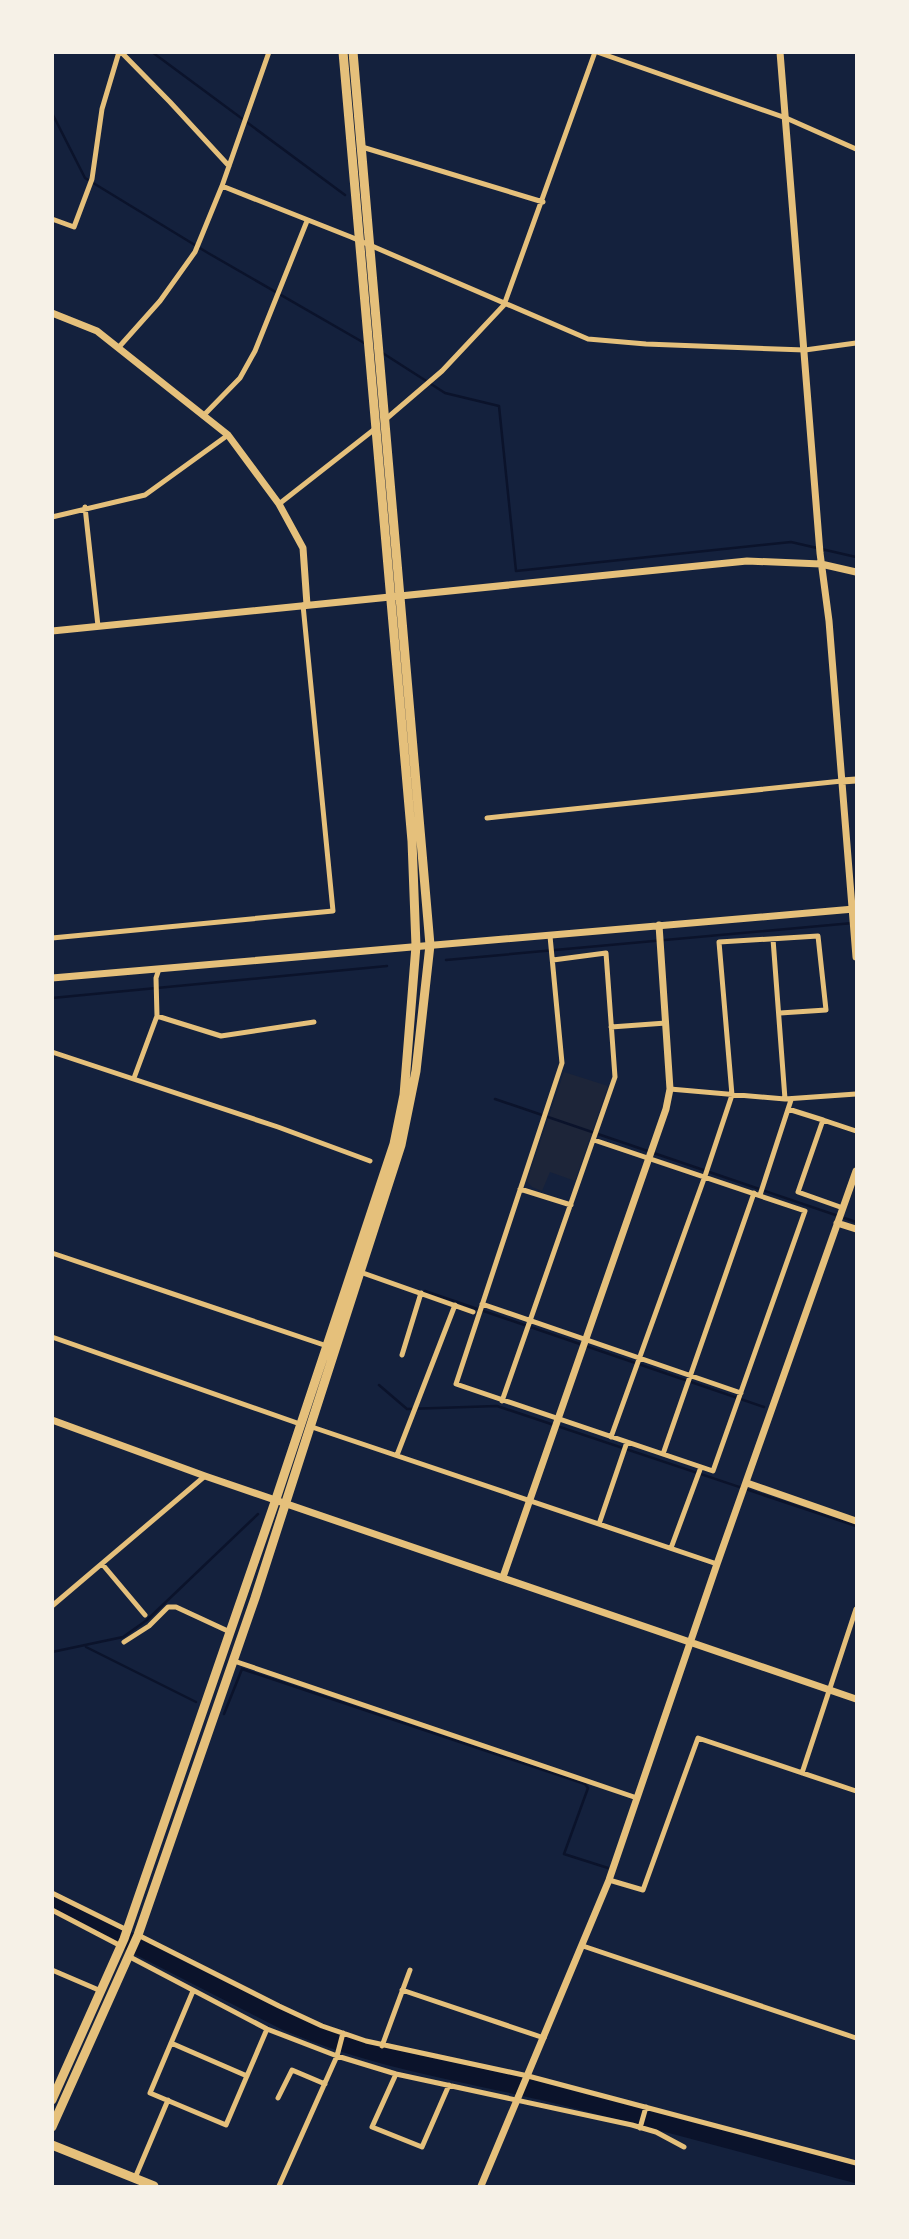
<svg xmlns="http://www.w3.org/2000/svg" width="909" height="2239" font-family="'DM Sans',sans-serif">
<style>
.green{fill:#1d2539}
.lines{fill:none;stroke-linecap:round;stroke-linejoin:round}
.stream{stroke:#0b132b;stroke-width:2.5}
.river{stroke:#0b132b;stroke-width:18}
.minor{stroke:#e5c07b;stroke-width:5}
.tertiary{stroke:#e5c07b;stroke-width:7}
.primary{stroke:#e5c07b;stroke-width:9}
.trunk{stroke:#e5c07b;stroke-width:9}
</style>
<rect width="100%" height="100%" fill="#14213d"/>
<!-- green -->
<path class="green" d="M564,1072l44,14 -33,95 -25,-9 -8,19 -10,-4 -5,-6z"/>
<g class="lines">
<!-- stream -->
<path class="stream" d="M152,52l193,143
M52,113l33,65 123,75 158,91
M381,352l64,41 54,13 17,165 275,-29 65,15
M446,960l407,-37
M52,998l335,-32
M495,1099l361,123
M425,1291l339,116
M379,1385l28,24 90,-3 359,120
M86,1647l110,55
M52,1652l71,-15 24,-17 111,-106
M224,1714l18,-45 343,115 3,4 -24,66 44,14"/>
<!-- river -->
<path class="river" d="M52,1902l233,119c82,36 170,50 257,70 105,26 210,55 314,83"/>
<!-- minor -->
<path class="minor" d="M121,52l49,50 59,64
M597,52l189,66 70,31
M362,147l181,55
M222,186l129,51 237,102 58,5 159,6 51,-7
M52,219l22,8 18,-48 10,-70 17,-57
M119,347l41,-46 35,-49 27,-66 47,-134
M203,416l37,-38 15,-27 52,-130
M386,419l56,-48 62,-66 91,-253
M279,504l97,-76
M85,507l13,119
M52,517l93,-22 83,-60
M487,818l355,-37
M550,936l12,127 -106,321 257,87 92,-260 -211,-71
M52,938l281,-27 -30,-306
M773,939l12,160
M157,1016l64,20 93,-14
M611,1027l55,-4
M52,1052l226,75 92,34
M134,1078l23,-62 -1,-38 3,-9
M670,1089l115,10 71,-5
M788,1109l35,11
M520,1189l51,16
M760,1195l31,-95
M843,1208l-45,-16 25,-72 33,11
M52,1253l275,93
M360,1272l113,40
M482,1304l259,89
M52,1337l248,87
M402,1355l19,-62
M502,1401l113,-324 -9,-124 -53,7
M309,1426l408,138
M611,1437l94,-261 27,-81 -13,-153 99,-6 8,74 -46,3
M663,1454l91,-261
M397,1455l58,-150
M599,1524l28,-82
M671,1548l30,-81
M103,1565l42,50
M52,1606l153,-130
M124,1642l25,-16 19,-19h8l54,25
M234,1661l403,137
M802,1773l54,-164
M609,1880l34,10 55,-152 158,53
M52,1893l75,37
M52,1910l69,36
M138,1935l141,71 43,20 44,15 162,35 328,87
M583,1946l273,92
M130,1957l137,72 70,27 59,18 236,51 24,7 28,15
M52,1970l49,21
M402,1990l142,48
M193,1991l-43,102 76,32 41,-96
M171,2043l76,33
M382,2046l28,-76
M396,2074l-24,53 50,20 27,-62
M278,2098l14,-28 33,14
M640,2128l6,-21
M135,2178l33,-78
M279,2186l58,-130 6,-23"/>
<!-- tertiary -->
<path class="tertiary" d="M780,52l40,501 9,68 27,336
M52,313l45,18 131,104 51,69 24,44 4,57
M52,631l695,-70 74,3 35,8
M842,781l14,-1
M52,978l802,-69
M837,1223l19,6
M52,1420l153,56 651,223
M747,1483l109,38
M503,1577l163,-468 4,-20 -11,-164
M481,2186l128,-306 108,-316 139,-393"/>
<!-- primary -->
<path class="primary" d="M52,2145l102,41"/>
<!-- trunk -->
<path class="trunk" d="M52,2100l72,-161 152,-440 118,-355 10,-49 12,-149 -4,-105 -69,-789
M52,2127l86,-192 117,-337 146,-453 15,-74 14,-126 -77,-893"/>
</g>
<!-- border -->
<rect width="909" height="2239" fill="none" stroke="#f6f1e7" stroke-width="108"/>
</svg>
